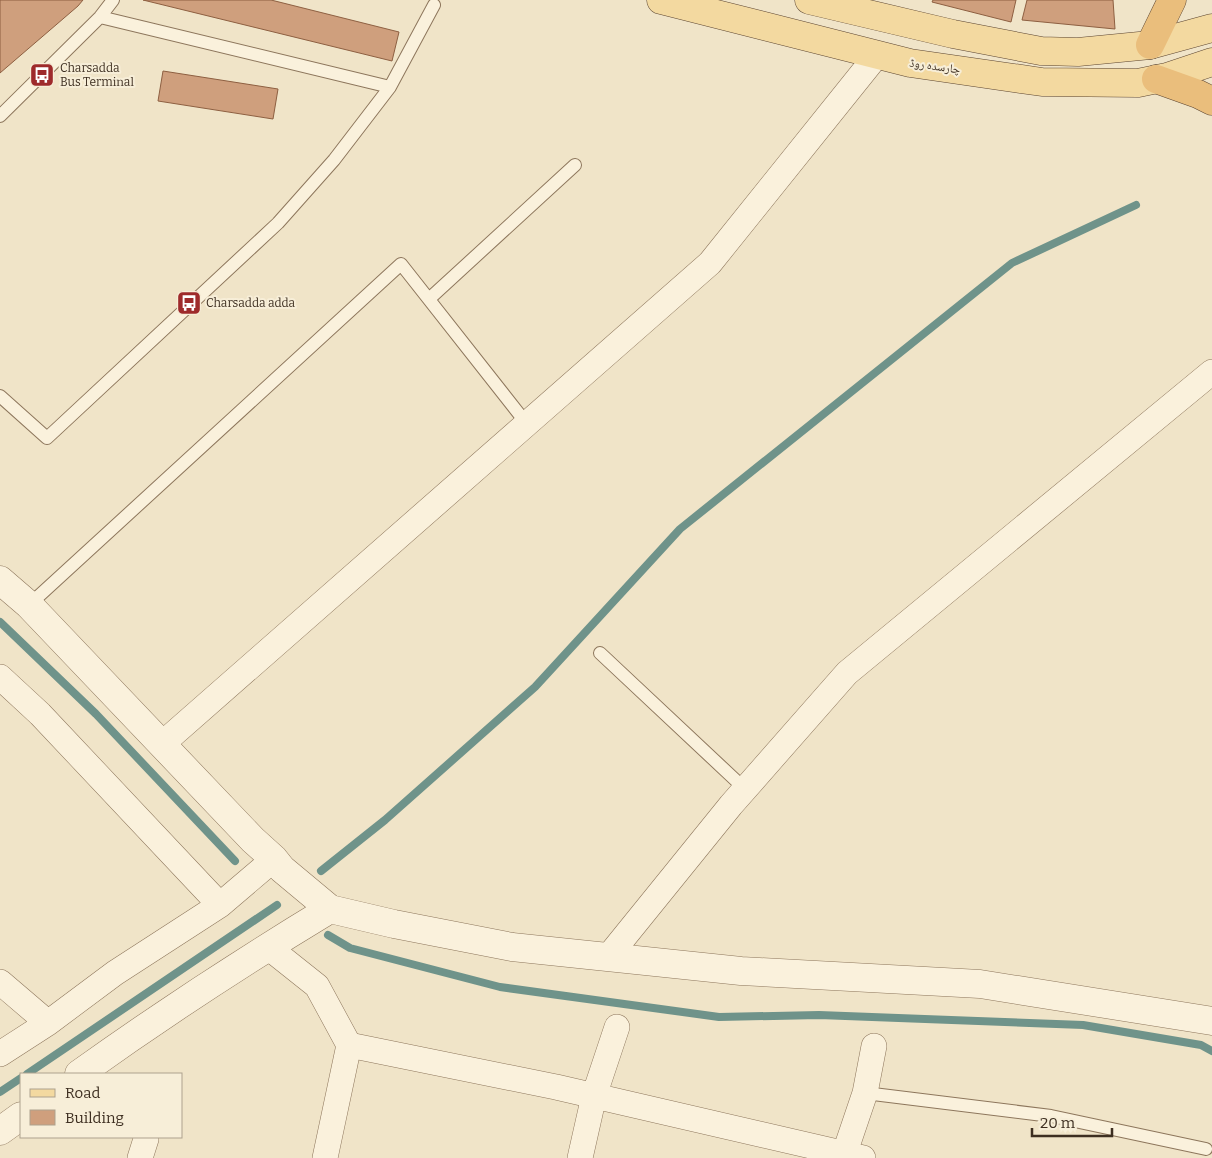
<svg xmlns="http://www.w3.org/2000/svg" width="1212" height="1158" font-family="Bitter,'Noto Naskh Arabic',serif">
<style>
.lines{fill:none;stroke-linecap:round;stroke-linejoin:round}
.stream{stroke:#6f938a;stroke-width:8}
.building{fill:#cf9f7d;stroke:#8d5f41}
.service-casing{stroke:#8d765c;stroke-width:14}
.minor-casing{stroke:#8d765c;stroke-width:26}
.tertiary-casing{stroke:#8d765c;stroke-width:29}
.primary-casing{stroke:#5b4430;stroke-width:29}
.trunk-casing{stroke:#5b4430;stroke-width:29}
.service{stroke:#faf1dc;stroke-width:12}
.minor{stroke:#faf1dc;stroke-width:25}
.tertiary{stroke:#faf1dc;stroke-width:28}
.primary{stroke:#f3d9a0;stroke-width:28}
.trunk{stroke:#eabe7c;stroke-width:28}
.labels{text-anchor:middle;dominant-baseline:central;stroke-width:4;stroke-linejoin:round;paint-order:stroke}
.street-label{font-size:12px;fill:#3d2e20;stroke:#f7eed8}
.poi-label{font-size:12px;fill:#3d2e20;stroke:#f7eed8;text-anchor:start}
</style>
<rect width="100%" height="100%" fill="#f0e4c8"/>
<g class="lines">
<!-- stream -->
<path class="stream" d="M0,622l96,92 139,147
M321,871l64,-51 150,-133 145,-158 332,-266 124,-58
M328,935l22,13 150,39 219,30 100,-2 264,10 118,20 11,6
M27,1074l250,-169
M0,1092l21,-14"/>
</g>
<!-- building -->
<path class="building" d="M0,0h83l-5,6 -78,67z
M143,0h128l128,32 -7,29z
M933,0h83l-5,22 -79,-20z
M1027,0h86l2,29 -93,-9z
M163,71l115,18 -5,30 -115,-18z"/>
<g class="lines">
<defs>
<path id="service" d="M100,17l290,70
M0,116l100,-99 13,-17
M429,299l146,-134
M0,396l47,42 231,-215 56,-63 56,-73 44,-82
M29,605l372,-341 126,160
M600,653l145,136
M865,1093l186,23 155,33"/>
<path id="minor" d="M0,677l40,37 180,191
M162,744l548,-481 167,-208
M268,947l49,39 32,59 -24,113
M608,957l123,-152 116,-132 365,-301
M0,982l48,41
M349,1045l207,42 307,71
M0,1054l48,-31 67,-50 105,-68 54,-46
M140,1158l6,-19
M580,1158l14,-62 23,-69
M843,1158l22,-65 9,-47"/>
<path id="tertiary" d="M0,580l29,25 224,235 21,19 8,10 48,40 64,15 118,23 229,24 239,13 232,37
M79,1074c81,-58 165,-113 251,-165
M0,1131l21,-15"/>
<path id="primary" d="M661,0l249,63 132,19 96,1 29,-6 45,-15
M809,0l144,34 88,17 37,1 72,-7 62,-17"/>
<path id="trunk" d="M1150,45l22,-45
M1156,79l42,15 14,7"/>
</defs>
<!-- service casing -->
<use href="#service" class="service-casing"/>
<!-- minor casing -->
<use href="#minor" class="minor-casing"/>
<!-- tertiary casing -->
<use href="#tertiary" class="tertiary-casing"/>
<!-- primary casing -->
<use href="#primary" class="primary-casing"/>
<!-- trunk casing -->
<use href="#trunk" class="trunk-casing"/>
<!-- service -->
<use href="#service" class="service"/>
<!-- minor -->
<use href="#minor" class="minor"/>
<!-- tertiary -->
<use href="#tertiary" class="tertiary"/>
<!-- primary -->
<use href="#primary" class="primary"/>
<!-- trunk -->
<use href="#trunk" class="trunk"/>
</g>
<!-- icons -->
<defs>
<symbol id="bus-square" viewBox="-11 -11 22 22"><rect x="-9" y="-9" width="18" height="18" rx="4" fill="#9e2a2b" stroke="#f7eed8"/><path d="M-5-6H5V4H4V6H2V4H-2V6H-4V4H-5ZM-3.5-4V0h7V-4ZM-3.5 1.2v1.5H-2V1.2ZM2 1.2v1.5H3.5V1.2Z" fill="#fff"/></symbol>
</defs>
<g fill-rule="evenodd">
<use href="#bus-square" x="28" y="61" width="28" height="28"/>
<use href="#bus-square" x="175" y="289" width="28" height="28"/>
</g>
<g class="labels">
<!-- street labels -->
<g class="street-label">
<text transform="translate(935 66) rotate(8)">چارسدہ روڈ</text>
</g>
<!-- poi labels -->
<g class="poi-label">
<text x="60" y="68">Charsadda<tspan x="60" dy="14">Bus Terminal</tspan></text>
<text x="206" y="303">Charsadda adda</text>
</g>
</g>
<!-- legend -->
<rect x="20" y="1073" width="162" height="65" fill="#f7eed8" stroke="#ada18e"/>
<rect x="30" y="1089" width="25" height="8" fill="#f3d9a0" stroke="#ada18e"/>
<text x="65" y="1098" font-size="15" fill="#3d2e20">Road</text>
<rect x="30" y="1110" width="25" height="15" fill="#cf9f7d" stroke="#ada18e"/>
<text x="65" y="1123" font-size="15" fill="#3d2e20">Building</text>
<!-- scale -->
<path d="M1032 1128v8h80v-8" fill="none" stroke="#3d2e20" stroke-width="2.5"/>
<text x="1040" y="1128" font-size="15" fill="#3d2e20" stroke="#f7eed8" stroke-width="4" paint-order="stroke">20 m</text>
</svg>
